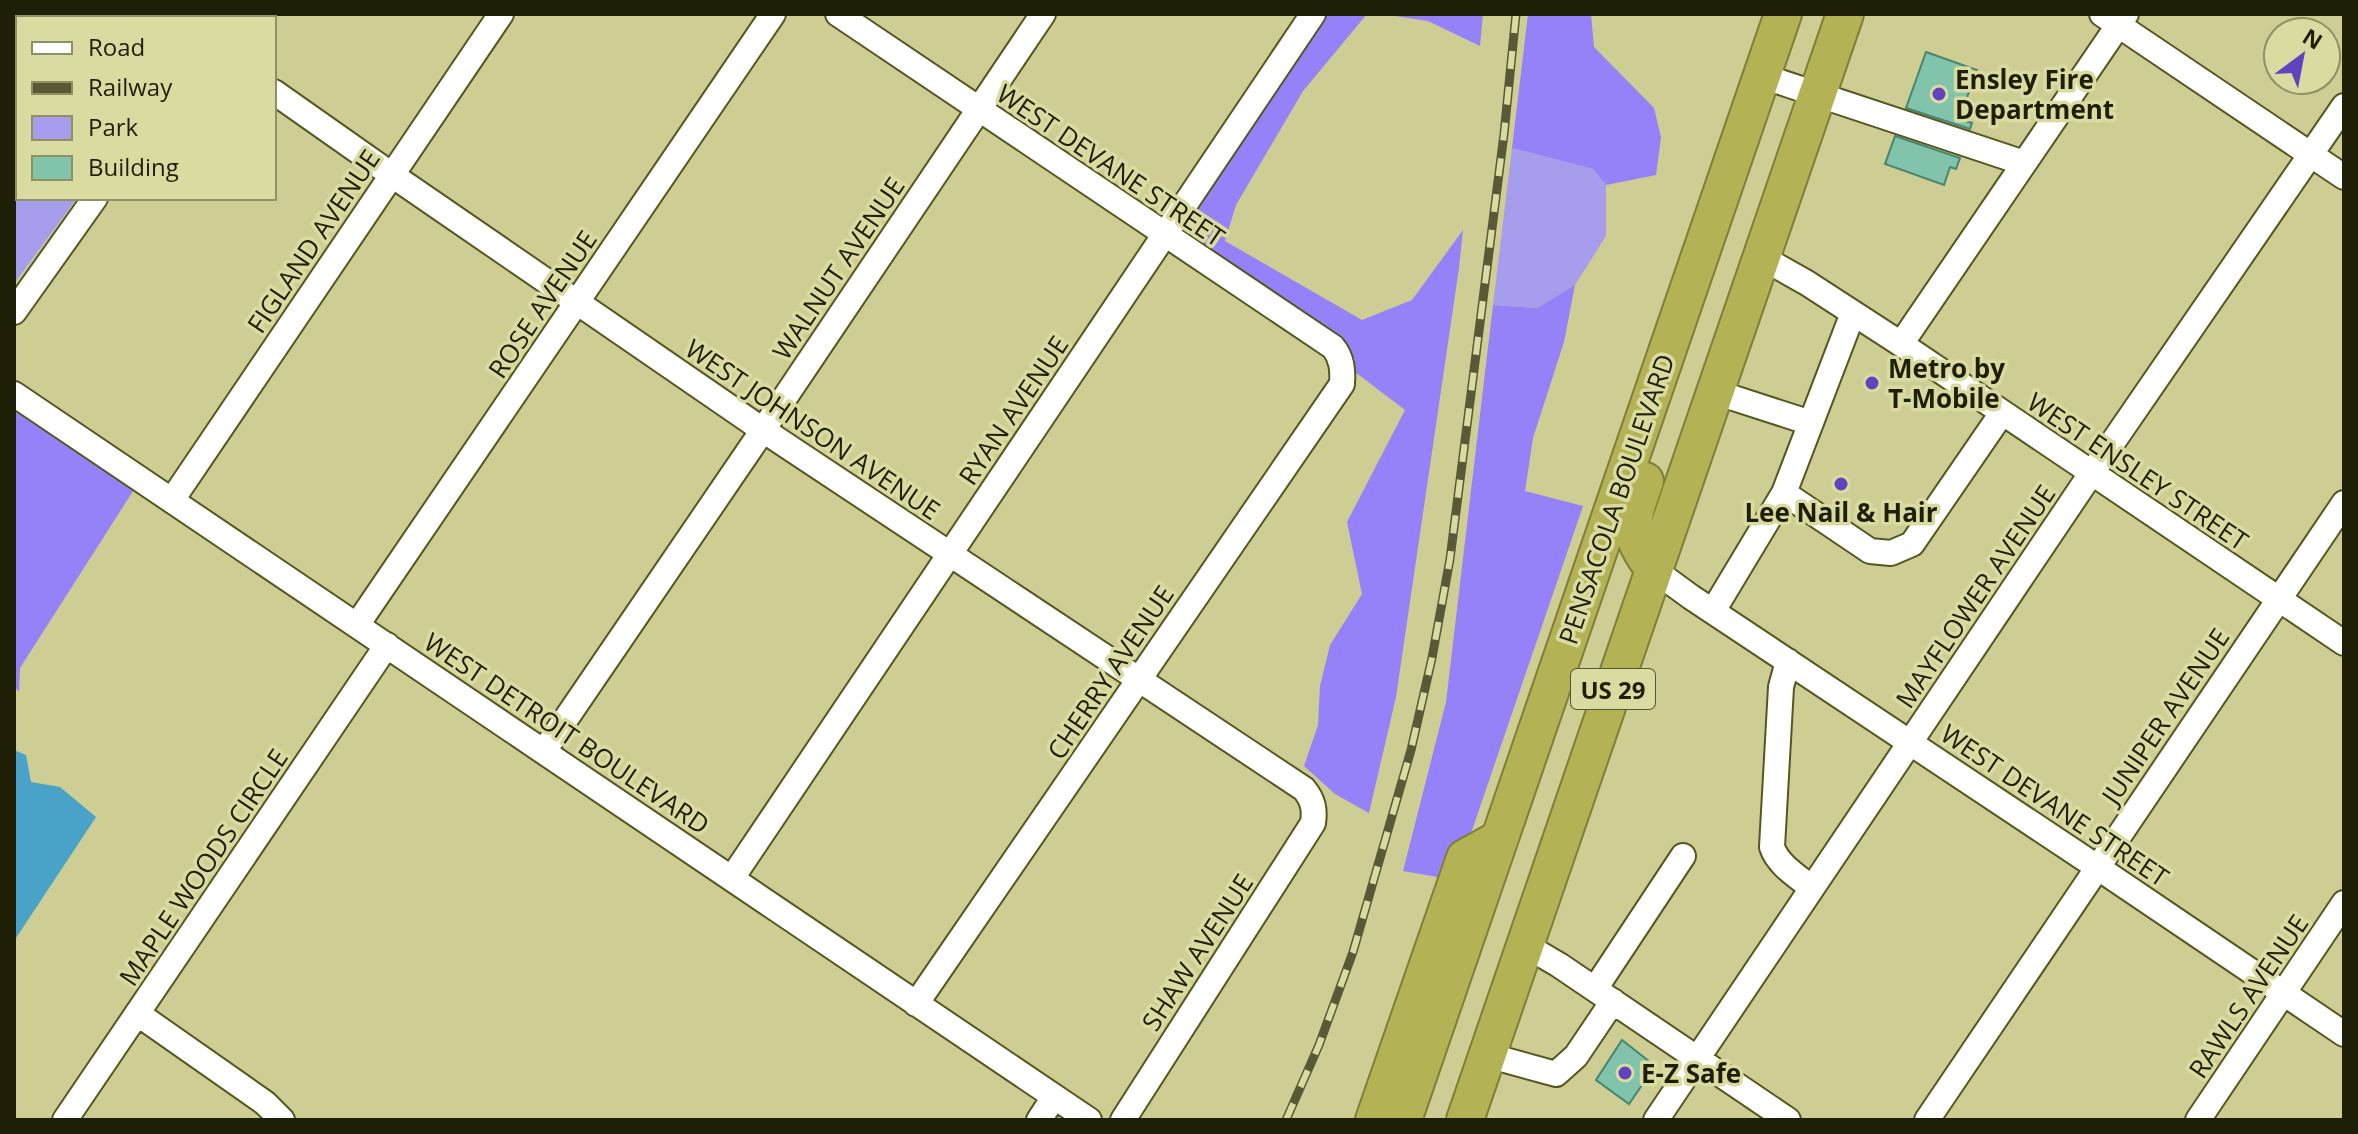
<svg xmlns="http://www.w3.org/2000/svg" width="2358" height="1134" font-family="'Open Sans',sans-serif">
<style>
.green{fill:#a69dec}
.forest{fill:#9582f8}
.water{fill:#49a3c8}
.building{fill:#82c3ab;stroke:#46866f;stroke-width:2}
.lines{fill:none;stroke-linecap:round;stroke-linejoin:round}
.minor-casing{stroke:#56561f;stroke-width:28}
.highway-casing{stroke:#7f7f3a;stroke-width:40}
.minor{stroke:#fff;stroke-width:24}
.highway{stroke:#b3b355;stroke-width:36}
.rail-casing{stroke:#595937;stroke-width:9}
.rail{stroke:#dadba1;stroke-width:6;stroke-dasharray:18;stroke-linecap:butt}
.poi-dot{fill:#6044bd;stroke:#dadba1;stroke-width:3}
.labels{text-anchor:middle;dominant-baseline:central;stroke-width:7;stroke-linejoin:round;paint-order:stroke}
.shield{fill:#dadba1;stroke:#575736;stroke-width:2}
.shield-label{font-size:24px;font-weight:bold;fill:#1f1f08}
.poi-label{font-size:26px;font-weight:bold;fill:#1f1f08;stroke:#dadba1;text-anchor:start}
.street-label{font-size:26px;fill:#1f1f08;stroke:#dadba1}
</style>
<rect width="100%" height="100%" fill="#cdcd94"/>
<!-- green -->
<path class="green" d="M14,14h96l6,4h-98v180h59l-63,86z
M1512,148l81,21 13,16v51l-31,49 -38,23 -44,-3z"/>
<!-- forest -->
<path class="forest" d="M1325,14h42l-64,77 -67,114 -11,36 137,79 50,-20 51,-70 -4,38 -63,429 -27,116 -34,-19 -31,-28 14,-41 2,-39 10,-41 32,-51 -15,-72 58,-112 -50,-38v-13l-4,-1 -171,-128z
M1382,14h101l-3,32 -52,-25z
M1528,14h63l3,33 60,61 7,29 -5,38 -50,10 -13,-16 -81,-21z
M1575,285l-11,57 -31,96 -8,53 58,15 -128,374 -52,-9 43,-169 47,-397 44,3z
M14,408l121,80 -115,180 -1,24 -5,-6z"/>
<!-- water -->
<path class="water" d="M14,750l12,5 5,27 29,5 36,30 -82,124z"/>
<!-- building -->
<path class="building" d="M1926,52l51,18 -18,49 13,4 -2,6 -64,-21z
M1895,136l65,22 -4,11 -6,-2 -6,18 -59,-21z
M1622,1040l33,26 -26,38 -33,-24z"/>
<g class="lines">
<defs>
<path id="minor" d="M838,14l495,333c9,11 10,23 9,37l-426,620
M2102,14l242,163
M219,18l3,-4
M1762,76l262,87
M274,92l118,83 371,255 541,359c9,11 11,20 9,34l-190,297
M1761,257l46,26 94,61 443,299
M14,312l81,-114
M1901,344l225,-330
M1715,392l96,31
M14,394l1075,726
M1784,493l86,58 21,2 21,-9 90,-131
M172,500l329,-486
M1654,570l37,27 406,270 247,167
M1713,611l71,-118 69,-180
M357,625l416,-611
M1788,661l-7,26 -9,160c6,18 26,30 40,41
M544,751l219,-321 280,-416
M732,878l581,-864
M1525,945l34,20 229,155
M1595,989l88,-133
M138,1014l127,89 17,17
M1487,1055l69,19 20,-18 37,-55
M65,1120l322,-475
M1039,1120l15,-23
M1656,1120l426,-633 262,-381
M1927,1120l417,-617
M2198,1120l146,-217"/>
<path id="highway" d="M1645,481c-15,43 -19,50 9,89
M1374,1120l91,-262 34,-19
M1403,1120l380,-1106
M1465,1120l380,-1106"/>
</defs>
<!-- minor casing -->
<use href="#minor" class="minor-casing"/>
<!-- highway casing -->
<use href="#highway" class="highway-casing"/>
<!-- minor -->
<use href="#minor" class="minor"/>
<!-- highway -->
<use href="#highway" class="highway"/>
<defs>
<path id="rail" d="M1286,1120l33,-75 34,-93 58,-202 21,-92 18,-99 54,-425 12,-120"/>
</defs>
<!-- rail casing -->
<use href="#rail" class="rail-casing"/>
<!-- rail -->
<use href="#rail" class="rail"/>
</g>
<!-- markers -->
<g class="poi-dot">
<circle cx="1939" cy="94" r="8"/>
<circle cx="1872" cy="383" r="8"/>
<circle cx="1841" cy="484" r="8"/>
<circle cx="1625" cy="1073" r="8"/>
</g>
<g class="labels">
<!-- shield labels -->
<rect class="shield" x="1571" y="669" width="84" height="40" rx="6"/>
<g class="shield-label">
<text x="1613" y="689">US 29</text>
</g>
<!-- poi labels -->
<g class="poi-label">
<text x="1955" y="79">Ensley Fire<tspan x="1955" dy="30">Department</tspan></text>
<text x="1888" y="368">Metro by<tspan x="1888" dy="30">T-Mobile</tspan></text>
<text x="1841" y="512" text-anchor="middle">Lee Nail &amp; Hair</text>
<text x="1641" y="1073">E-Z Safe</text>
</g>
<!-- street labels -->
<g class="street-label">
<text transform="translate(1111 165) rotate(34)">WEST DEVANE STREET</text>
<text transform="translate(313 241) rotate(-56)">FIGLAND AVENUE</text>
<text transform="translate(838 268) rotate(-56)">WALNUT AVENUE</text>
<text transform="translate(542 304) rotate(-56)">ROSE AVENUE</text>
<text transform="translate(1013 410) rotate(-56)">RYAN AVENUE</text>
<text transform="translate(813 429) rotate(34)">WEST JOHNSON AVENUE</text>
<text transform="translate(2138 471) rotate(34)">WEST ENSLEY STREET</text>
<text transform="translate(1616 499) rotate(-71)">PENSACOLA BOULEVARD</text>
<text transform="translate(1975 596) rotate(-56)">MAYFLOWER AVENUE</text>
<text transform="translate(1110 672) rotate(-56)">CHERRY AVENUE</text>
<text transform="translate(2165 716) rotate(-56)">JUNIPER AVENUE</text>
<text transform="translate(567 733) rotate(34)">WEST DETROIT BOULEVARD</text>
<text transform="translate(2055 805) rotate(34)">WEST DEVANE STREET</text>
<text transform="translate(203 867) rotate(-56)">MAPLE WOODS CIRCLE</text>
<text transform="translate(1197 952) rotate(-57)">SHAW AVENUE</text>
<text transform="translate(2248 996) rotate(-56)">RAWLS AVENUE</text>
</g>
</g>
<!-- border -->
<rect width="2358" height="1134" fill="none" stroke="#1f1f08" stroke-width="32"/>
<!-- legend -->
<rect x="16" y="16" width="260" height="184" fill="#dadba1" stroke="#8f9064" stroke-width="2"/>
<rect x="32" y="42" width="40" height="12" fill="#ffffff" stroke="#8f9064" stroke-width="2"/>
<text x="88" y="56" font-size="24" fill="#1f1f08">Road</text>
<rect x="32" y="82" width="40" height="12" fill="#595937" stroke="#8f9064" stroke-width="2"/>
<text x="88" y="96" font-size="24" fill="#1f1f08">Railway</text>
<rect x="32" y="116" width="40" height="24" fill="#a69dec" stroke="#8f9064" stroke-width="2"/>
<text x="88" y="136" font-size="24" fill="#1f1f08">Park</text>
<rect x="32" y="156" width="40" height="24" fill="#82c3ab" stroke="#8f9064" stroke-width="2"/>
<text x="88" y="176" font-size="24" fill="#1f1f08">Building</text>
<!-- north arrow -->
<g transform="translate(2302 56) rotate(32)"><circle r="38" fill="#dadba1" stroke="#8f9064" stroke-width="2"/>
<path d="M0-6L14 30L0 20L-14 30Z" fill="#6044bd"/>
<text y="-12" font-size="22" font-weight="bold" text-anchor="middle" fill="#1f1f08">N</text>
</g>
</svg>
